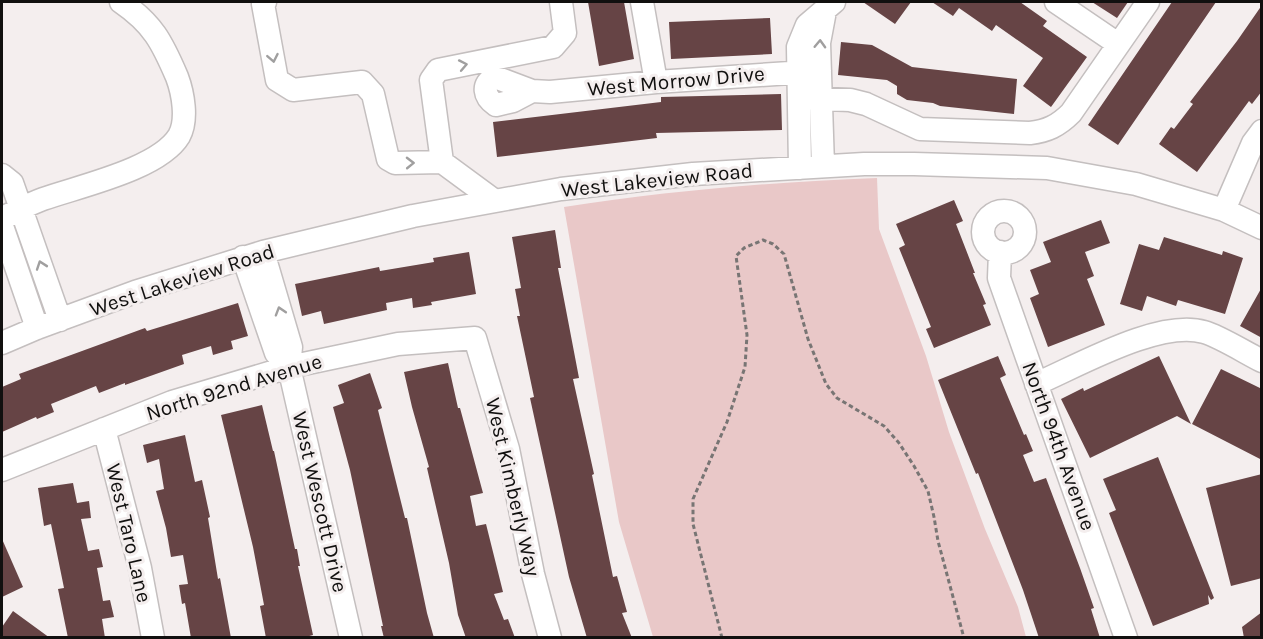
<svg xmlns="http://www.w3.org/2000/svg" width="1263" height="639" font-family="Karla,sans-serif">
<style>
.green{fill:#e9c8c8}
.building{fill:#664445}
.lines{fill:none;stroke-linecap:round;stroke-linejoin:round}
.minor-casing{stroke:#c4bfbf;stroke-width:25}
.path{stroke:#787574;stroke-width:3;stroke-dasharray:4.5 3;stroke-linecap:butt}
.minor{stroke:#fff;stroke-width:22}
.oneway{stroke:#a09f9f}
.labels{text-anchor:middle;dominant-baseline:central;stroke-width:6;stroke-linejoin:round;paint-order:stroke}
.street-label{font-size:21px;fill:#11100f;stroke:#f4eeee}
</style>
<rect width="100%" height="100%" fill="#f4eeee"/>
<!-- green -->
<path class="green" d="M877,178l2,51 47,127 23,76 36,97 33,78 8,30h-373l-34,-115 -55,-315c104,-16 208,-25 313,-29z"/>
<!-- building -->
<path class="building" d="M588,2h36l10,57 -35,7z
M863,2h48l-16,22z
M932,2h88l27,19 -4,5 44,31 -36,50 -28,-21 20,-28 -47,-33 -4,6 -33,-23 -6,8z
M1092,2h36l-11,16z
M1172,2h44l-98,143 -30,-20z
M1262,5v86l-10,13 -3,-3 -52,71 -38,-28 12,-17 3,2 19,-25 -3,-2 47,-61z
M770,18l2,36 -101,5 -2,-37z
M841,42l31,3 40,22 105,12 -3,35 -74,-8 -7,-3 -26,-3 -10,-6v-8l-10,-6 -49,-5z
M781,94l1,36 -126,3 1,5 -160,19 -4,-35 168,-20v-5z
M954,200l9,21 -7,3 19,49h-2l13,31 -3,1 8,20 -57,23 -8,-19 5,-2 -32,-79 6,-3 -9,-21z
M1101,220l9,23 -25,9 9,24 -7,3 18,46 -57,22 -18,-49 9,-4 -9,-24 21,-8 -8,-20z
M555,230l6,38h-3l21,110 -6,1 21,95 -2,1 21,102 4,-1 10,36 -5,1 10,25h-45l-18,-61 -39,-179 4,-1 -17,-81h3l-5,-27 6,-1 -9,-51z
M1164,237l58,18 1,-4 20,7 -18,56 -47,-14 -2,6 -29,-10 -5,15 -22,-7 19,-60 20,6z
M469,252l7,42 -45,8 1,3 -19,3 -1,-10 -26,5 1,7 -63,14 -3,-13 -19,5 -7,-32 84,-17 1,4 54,-9 -1,-4z
M1262,287v51l-22,-12z
M238,303l10,33 -17,5 2,8 -20,6 -2,-9 -29,9 2,9 -59,21v-2l-26,10 -3,-7 -45,18 3,8 -17,7 -1,-2 -34,15v-45l19,-8 -2,-5 126,-46 2,3z
M998,356l8,19 -6,3 24,57 2,-1 7,17 -10,4 11,27 12,-4 34,90 14,40 -3,1 9,29h-61l-16,-48 -45,-117 -2,1 -38,-94z
M1159,356l32,68 -14,-8 -87,42 -29,-59 22,-11 1,3z
M448,363l10,45h2l23,85 -13,3 6,30 10,-2 17,68 -9,2 10,26 4,-1 7,19h-49l-8,-23 -9,-52 -22,-95 2,-1 -17,-60 -8,-35z
M1221,369l41,20v71l-70,-36z
M370,373l12,35 -4,2 27,108h2l20,95 7,25h-50l-3,-12h2l-33,-156 -17,-63 11,-4 -6,-18z
M262,405l11,46h1l21,98h2l3,17h-2l15,69 -11,3h-36l-6,-32 4,-1 -11,-58 -32,-132z
M185,435l10,47 7,-2 8,37 -2,1 10,61 2,-1 11,60h-40l-6,-35 -3,1 -3,-19 9,-1 -5,-29 -12,2 -5,-29 -10,-37 8,-2 -5,-30 -12,4 -4,-18z
M1158,457l56,141 -3,2 -3,-5 1,9 -56,22 -44,-113 7,-3 -13,-31z
M1262,474v104l-31,8 -25,-98z
M73,483l4,20 12,-2 2,17 -10,1 7,32 11,-2 4,18 -6,1 6,33 7,-1 4,17 -12,2 3,19h-37l-10,-49 6,-1 -13,-64 -7,2 -6,-38z
M2,539l21,48 -21,10z
M13,611l37,27h-48v-11z
M1262,612v26h-18l-2,-11z"/>
<g class="lines">
<defs>
<path id="minor" d="M265,2l-2,2 14,76 16,10 69,-8 11,12 15,65 7,4 47,-1 53,39
M642,2l14,80
M1056,2l62,42
M532,91l-19,10 -17,4c-12,-8 -15,-21 -1,-28l37,14 18,1 106,-10 164,-11
M799,98l51,2 16,4 54,25 110,4c17,-2 28,-7 41,-20l77,-111
M442,162l-11,-82 7,-10 115,-23 12,-14 -4,-31
M823,166l-4,-123 6,-32
M800,168l-2,-121 9,-22 27,-23
M2,175l10,8 48,137
M1224,210l29,-67 9,-12
M983 232a21 21 0 1 1 42 0a21 21 0 1 1-42 0Z
M2,218c13,-6 27,-14 41,-19 37,-13 116,-30 136,-63 9,-16 4,-43 -2,-59 -15,-35 -24,-53 -56,-75
M2,226l35,102
M263,252l28,95 -2,20 62,271
M1000,252l-1,26 127,360
M243,257l33,96 13,14
M2,343l35,-15 98,-36 128,-40 150,-36 148,-27 132,-15 171,-10h50l133,4 89,16 88,26 38,18
M1036,384c42,-18 123,-65 168,-52 15,4 42,21 58,29
M104,429l36,139 13,70
M2,470l170,-68 117,-35 109,-23 77,-6 33,111 25,125 17,64"/>
</defs>
<!-- minor casing -->
<use href="#minor" class="minor-casing"/>
<!-- path -->
<path class="path" d="M722,638l-29,-114v-25l34,-77 18,-55 2,-32 -11,-79 8,-8 19,-8 10,4 11,10 24,85 18,45 11,14 47,28 15,17 15,23 14,25 6,26 4,24 26,97"/>
<!-- minor -->
<use href="#minor" class="minor"/>
</g>
<!-- one-way arrows -->
<defs><path id="oneway-chevron" d="M-2-3.5L2.5 0L-2 3.5" fill="none" stroke-width="1.6" stroke-linecap="round" stroke-linejoin="round" transform="scale(1.5)"/></defs>
<g class="oneway">
<use href="#oneway-chevron" transform="translate(820 44) rotate(-88)"/>
<use href="#oneway-chevron" transform="translate(273 58) rotate(79)"/>
<use href="#oneway-chevron" transform="translate(463 65) rotate(-11)"/>
<use href="#oneway-chevron" transform="translate(410 163) rotate(-1)"/>
<use href="#oneway-chevron" transform="translate(41 265) rotate(-109)"/>
<use href="#oneway-chevron" transform="translate(280 311) rotate(-107)"/>
</g>
<g class="labels">
<!-- street labels -->
<g class="street-label">
<text transform="translate(676 81) rotate(-5)">West Morrow Drive</text>
<text transform="translate(657 180) rotate(-6)">West Lakeview Road</text>
<text transform="translate(182 280) rotate(-18)">West Lakeview Road</text>
<text transform="translate(234 387) rotate(-17)">North 92nd Avenue</text>
<text transform="translate(1059 446) rotate(70)">North 94th Avenue</text>
<text transform="translate(513 487) rotate(77)">West Kimberly Way</text>
<text transform="translate(320 502) rotate(77)">West Wescott Drive</text>
<text transform="translate(129 533) rotate(77)">West Taro Lane</text>
</g>
</g>
<!-- border -->
<rect width="1263" height="639" fill="none" stroke="#11100f" stroke-width="6"/>
</svg>
